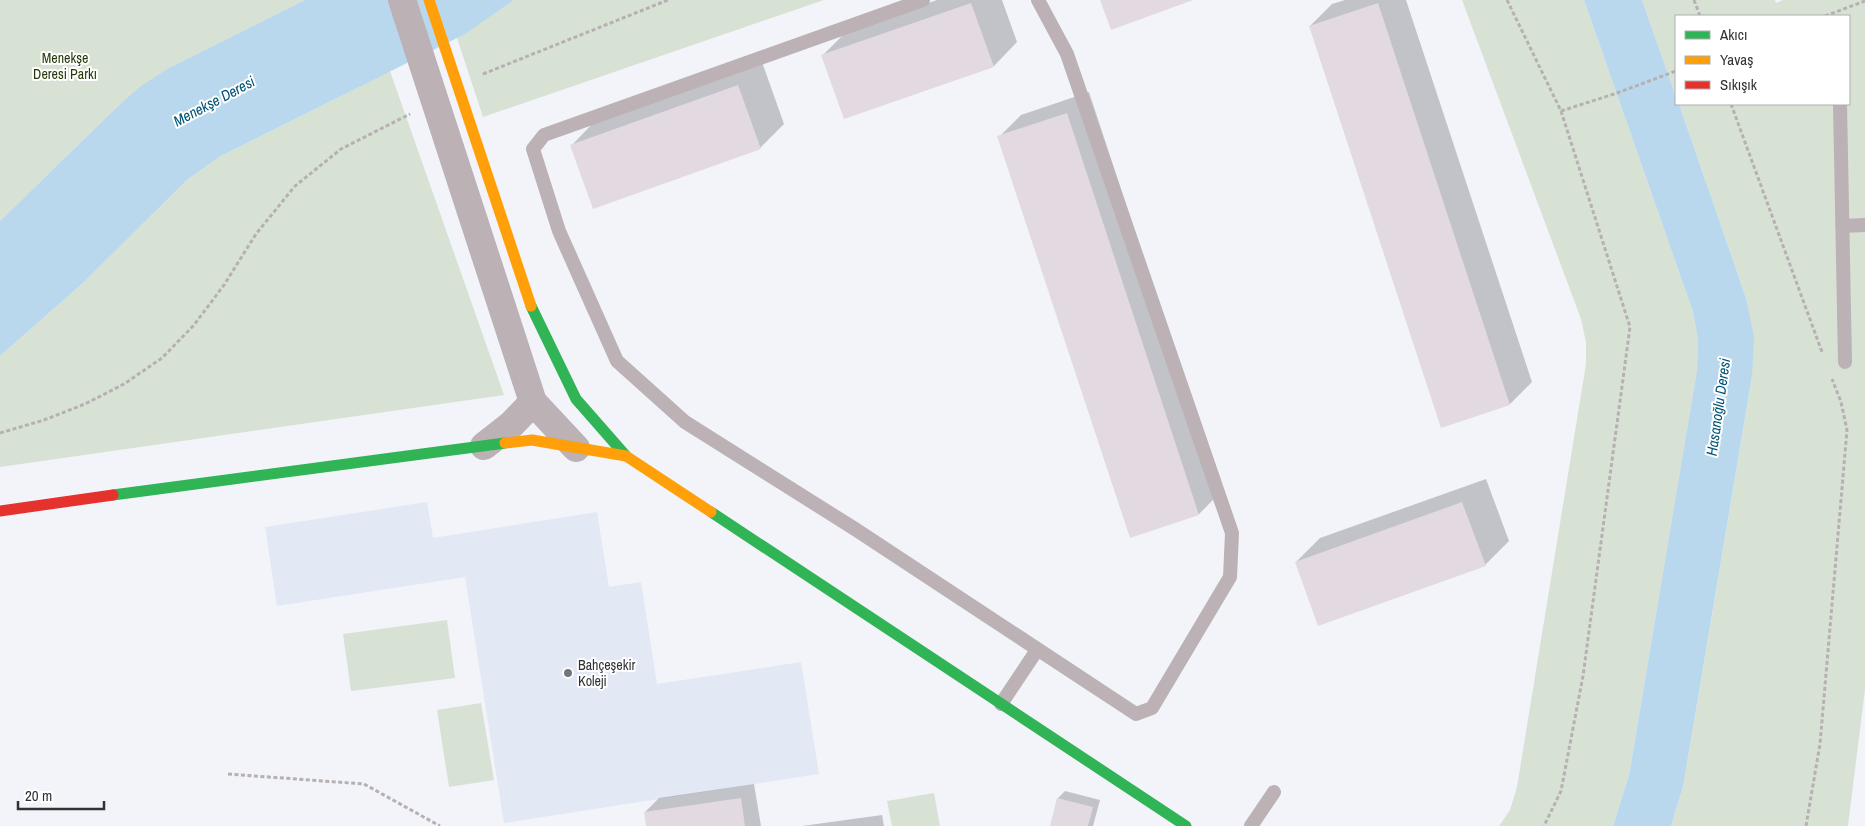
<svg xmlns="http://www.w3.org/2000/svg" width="1865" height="826" font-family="'Archivo Narrow',sans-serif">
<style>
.built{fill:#e3e8f5}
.green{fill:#d8e2d4}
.water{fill:#b9d8ee}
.shadow{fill:#0003}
.building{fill:#e2dae0}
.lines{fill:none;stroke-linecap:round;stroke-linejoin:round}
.path{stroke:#b7b0b3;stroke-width:3;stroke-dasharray:4 2.5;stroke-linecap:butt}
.lane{stroke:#bcb1b4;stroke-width:14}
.street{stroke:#bcb1b4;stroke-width:28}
.fast{stroke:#30b455;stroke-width:11}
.slow{stroke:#ff9f0a;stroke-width:11}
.jam{stroke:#e5322d;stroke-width:11}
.poi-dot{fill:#74767b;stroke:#fff;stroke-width:2}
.labels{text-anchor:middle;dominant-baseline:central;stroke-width:4;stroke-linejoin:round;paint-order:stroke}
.park-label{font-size:14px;fill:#26390b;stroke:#fff}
.poi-label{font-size:14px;fill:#303236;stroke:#fff;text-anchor:start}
.water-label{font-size:15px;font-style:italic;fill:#005277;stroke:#fff}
</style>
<rect width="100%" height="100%" fill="#f2f4fa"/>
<!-- built -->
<path class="built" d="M427,502l6,36 164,-26 12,75 32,-5 16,102 144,-22 18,112 -315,49 -39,-246 -188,29 -12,-79z"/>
<!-- green -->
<path class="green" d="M0,0h305l-136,68 -51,38 -118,115z
M514,0h310l-341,117 -26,-79z
M1462,0h122l109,312 5,28 -1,30 -68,405 -16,51h-114l11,-16 7,-23 69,-423v-22l-5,-23z
M1642,0h133l1,3 7,-3h82v690l-17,136h-177l12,-39 69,-411 -6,-78 -67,-194h170v-88h-173v81z
M390,71l114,324 -504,72v-111l83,-73 104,-103 32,-23z
M447,620l8,58 -104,13 -8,-57z
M481,703l13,77 -45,7 -12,-77z
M934,793l6,33h-48l-5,-25z"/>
<!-- water -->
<path class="water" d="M305,0h209l-49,34 -246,123 -32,23 -104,103 -83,73v-135l118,-115 23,-20 28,-18z
M1584,0h58l34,97v7h3l67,194 8,39 -2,39 -69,411 -12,39h-58l16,-51 68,-405 1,-30 -5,-28z"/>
<!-- shadow -->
<path class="shadow" d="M937,0h65l15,42 -23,24 -149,52 -23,-62 24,-24z
M1345,0h61l126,382 -22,22 -68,23 -132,-401 22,-22z
M762,62l22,62 -24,24 -188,-3 23,-24z
M1089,92l132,400 -22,22 -68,22 -132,-399 22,-22z
M1486,479l23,62 -24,24 -189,-3 24,-24z
M754,784l7,42h-114l-2,-14 14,-14z
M1065,791l35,9 -7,26h-42l7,-28z
M882,815l2,11h-82z"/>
<!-- building -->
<path class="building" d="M1100,0h93l-82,30z
M971,3l23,64 -150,52 -23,-64z
M1378,3l132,402 -69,23 -132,-402z
M738,85l23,64 -168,60 -23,-64z
M1067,113l132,402 -69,23 -133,-402z
M1462,502l24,64 -168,60 -23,-64z
M741,798l4,28h-99l-2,-14z
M1057,798l36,9 -5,19h-38z"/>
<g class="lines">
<!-- path -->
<path class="path" d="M1507,0l54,111 69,216 -47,349 -22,115 -17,35
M1694,0l6,16
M1825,16l40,-15
M483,74l185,-74
M1731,104l91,248
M1561,111l56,-18 59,-22
M0,433l44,-13 41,-16 39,-20 38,-26 32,-33 30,-40 32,-51 39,-48 46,-37 69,-35
M228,774l136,10 76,42
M1806,826l14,-82 27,-314 -6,-28 -9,-23"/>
<!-- lane -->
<path class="lane" d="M923,0l-379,135 -11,14 26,82 58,130 68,61 170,107 281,185 16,-6 78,-131 2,-44 -165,-479 -29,-54
M1840,104l5,258
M1842,226l23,-1
M1001,704l36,-54
M1251,826l23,-34"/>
<!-- street -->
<path class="street" d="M402,0l131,402 -21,22 -28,22
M533,402l43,46"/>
<!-- fast -->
<path class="fast" d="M531,306l45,93 50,57
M113,495l392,-52
M711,512l475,314"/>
<!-- slow -->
<path class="slow" d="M429,0l102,306
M505,443l27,-3 94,16 85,56"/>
<!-- jam -->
<path class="jam" d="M0,511l113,-16"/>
</g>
<!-- markers -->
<circle class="poi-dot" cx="568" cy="673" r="5"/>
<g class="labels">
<!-- park labels -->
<g class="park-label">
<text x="65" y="58">Menekşe<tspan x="65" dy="16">Deresi Parkı</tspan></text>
</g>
<!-- poi labels -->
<g class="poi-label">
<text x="578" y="665">Bahçeşekir<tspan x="578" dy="16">Koleji</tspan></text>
</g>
<!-- water labels -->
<g class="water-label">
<text transform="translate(214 101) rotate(-28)">Menekşe Deresi</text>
<text transform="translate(1718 407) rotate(-82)">Hasanoğlu Deresi</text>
</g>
</g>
<!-- legend -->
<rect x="1675" y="15" width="175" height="90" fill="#ffffff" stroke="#acadaf"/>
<rect x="1685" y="31" width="25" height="8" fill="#30b455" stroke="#acadaf"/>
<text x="1720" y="40" font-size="15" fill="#303236">Akıcı</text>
<rect x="1685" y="56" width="25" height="8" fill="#ff9f0a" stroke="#acadaf"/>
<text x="1720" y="65" font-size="15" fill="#303236">Yavaş</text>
<rect x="1685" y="81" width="25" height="8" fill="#e5322d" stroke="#acadaf"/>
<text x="1720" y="90" font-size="15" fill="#303236">Sıkışık</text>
<!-- scale -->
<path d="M18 801v8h86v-8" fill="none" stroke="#303236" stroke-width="2.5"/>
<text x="25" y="801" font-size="15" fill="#303236" stroke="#ffffff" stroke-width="4" paint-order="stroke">20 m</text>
</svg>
